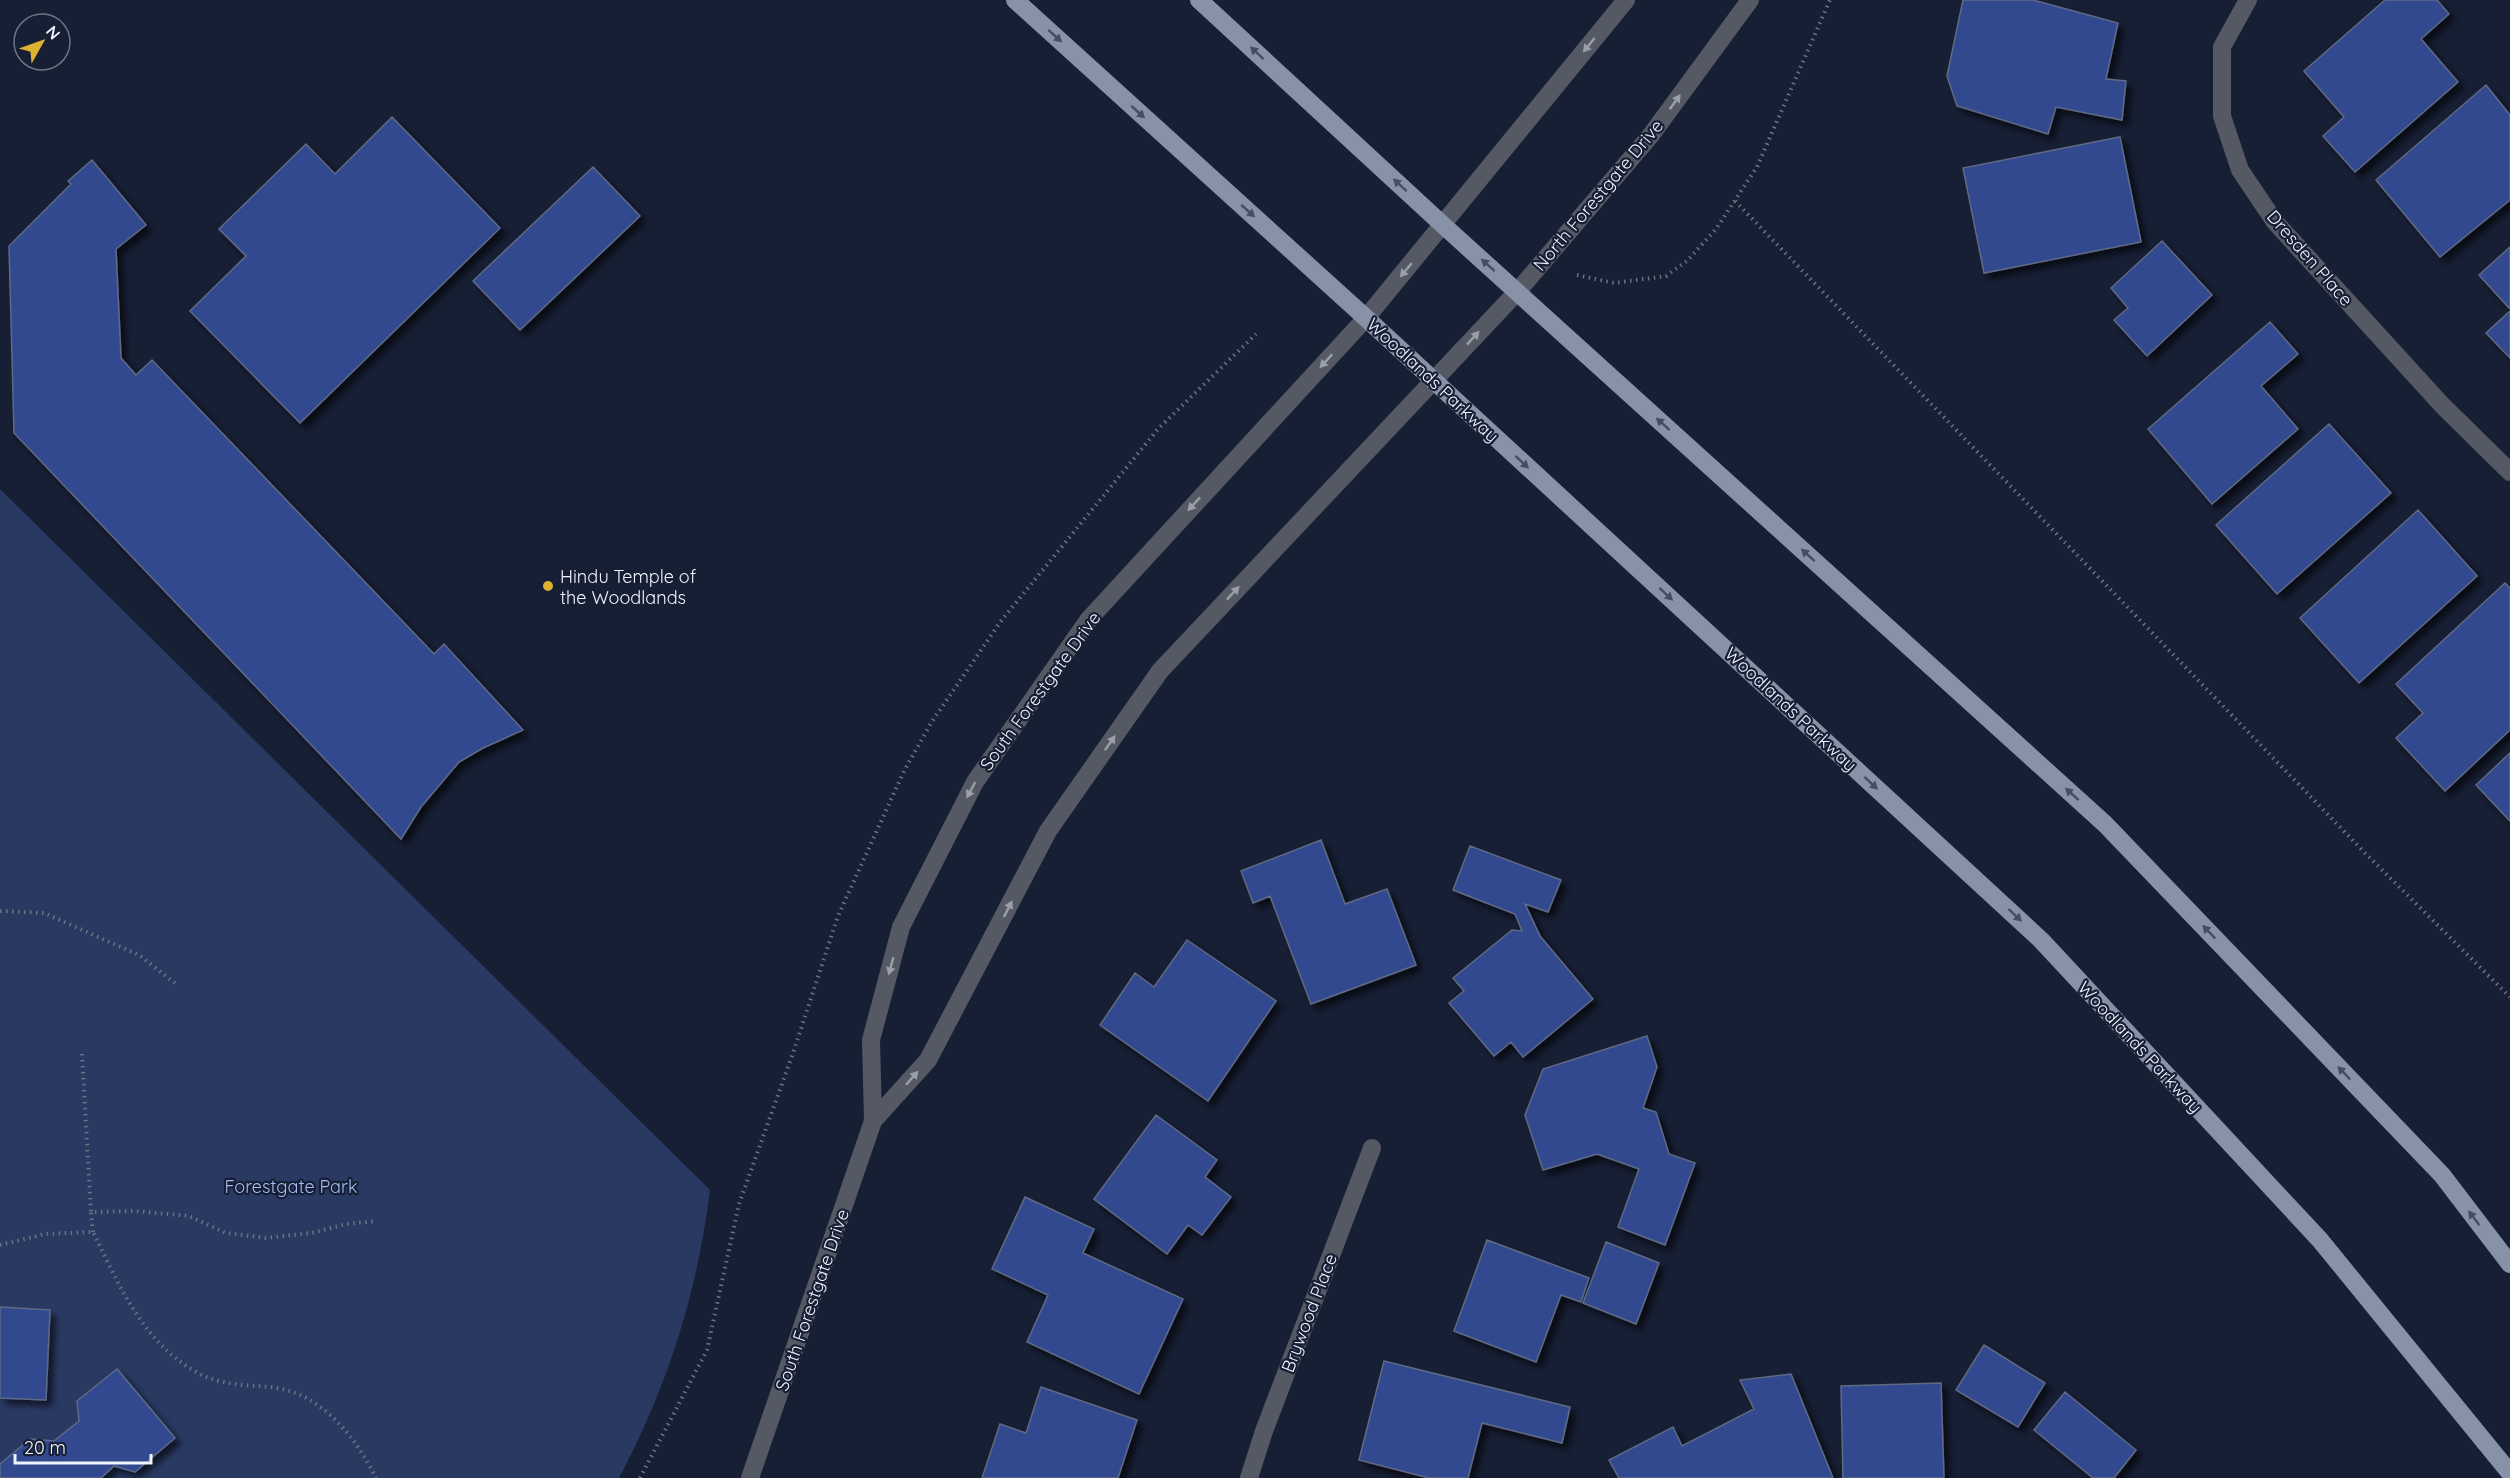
<svg xmlns="http://www.w3.org/2000/svg" width="2510" height="1478" font-family="Quicksand,sans-serif">
<style>
.green{fill:#293962}
.building{fill:#304890;stroke:#5f6a84;stroke-width:1.5;filter:url(#shadow)}
.lines{fill:none;stroke-linecap:round;stroke-linejoin:round}
.path{stroke:#6c7283;stroke-width:4;stroke-dasharray:1.5 4.5;stroke-linecap:butt}
.minor{stroke:#545964;stroke-width:18}
.major{stroke:#8791a8;stroke-width:18}
.oneway{fill:#444d63}
.oneway2{fill:#9a9fa9}
.poi-dot{fill:#deb133;stroke:#171f35;stroke-width:2}
.labels{text-anchor:middle;dominant-baseline:central;stroke-width:4.5;stroke-linejoin:round;paint-order:stroke}
.street-label{font-size:18px;fill:#f0f4fd;stroke:#171f35}
.poi-label{font-size:18px;fill:#f0f4fd;stroke:#171f35;text-anchor:start}
.park-label{font-size:18px;fill:#a4bdfa;stroke:#171f35}
</style>
<defs>
<filter id="shadow"><feDropShadow dx="5.5" dy="5.5" stdDeviation="3" flood-color="#0009"/></filter>
</defs>
<rect width="100%" height="100%" fill="#171f35"/>
<!-- green -->
<path class="green" d="M0,489l710,701c-13,104 -42,195 -91,288h-619z"/>
<!-- building -->
<path class="building" d="M1963,0h70l85,23 -12,56 20,2 -4,39 -66,-13 -8,27 -91,-28 -10,-30z
M2385,0h52l12,14 -28,25 37,43 -103,90 -32,-36 21,-19 -40,-46z
M2486,85l24,30v85l-70,57 -64,-77z
M392,117l108,111 -200,195 -110,-112 56,-55 -27,-27 87,-85 29,30z
M2120,137l21,105 -157,31 -21,-105z
M92,160l54,65 -30,24 5,109 15,17 16,-15 282,294 10,-10 79,86 -40,18 -24,14 -38,45 -20,32 -387,-406 -5,-187 62,-62 -3,-3z
M593,167l47,49 -120,114 -47,-49z
M2162,241l50,54 -65,61 -33,-36 14,-12 -17,-20z
M2510,247v62l-31,-34z
M2510,311v47l-24,-25z
M2270,322l28,32 -37,32 37,43 -86,75 -64,-75z
M2329,424l62,69 -114,101 -61,-69z
M2418,510l59,66 -118,107 -59,-65z
M2505,583l5,5v142l-65,61 -49,-53 27,-25 -27,-29z
M2510,753v68l-34,-36z
M1321,840l24,64 42,-15 29,76 -105,39 -41,-108 -17,7 -12,-32z
M1470,846l91,34 -13,32 -23,-8 15,32 53,63 -70,58 -12,-15 -17,14 -45,-53 15,-12 -11,-13 59,-48 10,1 -7,-17 -62,-24z
M1187,940l89,61 -68,100 -108,-76 35,-52 19,14z
M1647,1036l10,31 -14,41 13,4 13,42 26,9 -30,82 -47,-18 21,-58 -42,-15 -54,16 -18,-55 18,-46z
M1156,1115l61,45 -12,17 26,20 -29,38 -14,-10 -21,29 -73,-55z
M1025,1197l69,32 -11,24 100,46 -44,95 -112,-52 21,-47 -56,-26z
M1487,1240l102,38 -8,24 -20,-7 -25,67 -82,-31z
M1606,1242l53,21 -23,61 -53,-21z
M0,1307l50,3 -4,90 -46,-2z
M1984,1345l61,38 -27,44 -62,-37z
M1384,1361l186,46 -8,36 -80,-20 -14,55h-39l-70,-18z
M117,1369l58,69 -40,34 -21,-6 -13,12h-101v-14l30,-25 24,2 25,-20 -2,-20z
M1791,1374l42,104h-214l-10,-18 64,-33 9,19 72,-37 -14,-29z
M1941,1383l3,95h-101l-2,-92z
M1041,1387l96,33 -19,58h-136l18,-54 26,9z
M2065,1392l71,58 -22,28h-21l-59,-48z"/>
<g class="lines">
<!-- path -->
<path class="path" d="M1735,201l631,653 144,143
M1577,275l37,8 52,-7 21,-15 29,-32 41,-62 73,-167
M0,911l44,2 95,42 37,29
M82,1054l9,158
M93,1232l-2,-20 44,-1 54,5 37,17 40,5 45,-5 36,-9 29,-3
M0,1245l45,-11 48,-2c26,53 50,111 105,141 22,12 47,12 71,14 51,4 86,49 107,91
M640,1478l67,-128 32,-146 54,-151 45,-137 66,-145 27,-48 70,-102 157,-192 98,-95"/>
<!-- minor -->
<path class="minor" d="M2248,0l-26,47v69l18,54 35,52 167,183 68,67
M873,1121l55,-61 120,-229 112,-160 357,-379 134,-157 99,-135
M750,1478l123,-357 -2,-81 30,-113 74,-145 114,-163 277,-301 260,-318
M1249,1478l15,-47 108,-283"/>
<!-- major -->
<path class="major" d="M1015,0l351,318 675,622 279,300 190,233
M1199,0l244,225 662,599 337,351 68,89"/>
</g>
<!-- one-way arrows -->
<defs><path id="oneway-solid" d="M-6-.8H1V-3.2L6.5 0L1 3.2V.8H-6Z" transform="scale(1.5)"/></defs>
<g class="oneway">
<use href="#oneway-solid" transform="translate(1055 36) rotate(42)"/>
<use href="#oneway-solid" transform="translate(1257 53) rotate(-137)"/>
<use href="#oneway-solid" transform="translate(1138 112) rotate(42)"/>
<use href="#oneway-solid" transform="translate(1400 185) rotate(-137)"/>
<use href="#oneway-solid" transform="translate(1248 211) rotate(42)"/>
<use href="#oneway-solid" transform="translate(1488 265) rotate(-138)"/>
<use href="#oneway-solid" transform="translate(1663 424) rotate(-138)"/>
<use href="#oneway-solid" transform="translate(1522 462) rotate(43)"/>
<use href="#oneway-solid" transform="translate(1808 555) rotate(-138)"/>
<use href="#oneway-solid" transform="translate(1666 594) rotate(43)"/>
<use href="#oneway-solid" transform="translate(1871 783) rotate(43)"/>
<use href="#oneway-solid" transform="translate(2072 794) rotate(-138)"/>
<use href="#oneway-solid" transform="translate(2015 915) rotate(43)"/>
<use href="#oneway-solid" transform="translate(2209 932) rotate(-134)"/>
<use href="#oneway-solid" transform="translate(2344 1073) rotate(-134)"/>
<use href="#oneway-solid" transform="translate(2474 1218) rotate(-127)"/>
</g>
<g class="oneway2">
<use href="#oneway-solid" transform="translate(1589 45) rotate(129)"/>
<use href="#oneway-solid" transform="translate(1675 102) rotate(-54)"/>
<use href="#oneway-solid" transform="translate(1406 270) rotate(130)"/>
<use href="#oneway-solid" transform="translate(1473 338) rotate(-47)"/>
<use href="#oneway-solid" transform="translate(1326 361) rotate(133)"/>
<use href="#oneway-solid" transform="translate(1194 504) rotate(133)"/>
<use href="#oneway-solid" transform="translate(1233 593) rotate(-47)"/>
<use href="#oneway-solid" transform="translate(1110 743) rotate(-55)"/>
<use href="#oneway-solid" transform="translate(971 790) rotate(118)"/>
<use href="#oneway-solid" transform="translate(1008 909) rotate(-63)"/>
<use href="#oneway-solid" transform="translate(891 966) rotate(105)"/>
<use href="#oneway-solid" transform="translate(912 1078) rotate(-48)"/>
</g>
<!-- markers -->
<circle class="poi-dot" cx="548" cy="586" r="6"/>
<g class="labels">
<!-- street labels -->
<g class="street-label">
<text transform="translate(1598 195) rotate(-50)">North Forestgate Drive</text>
<text transform="translate(2310 258) rotate(49)">Dresden Place</text>
<text transform="translate(1433 380) rotate(43)">Woodlands Parkway</text>
<text transform="translate(1040 691) rotate(-54)">South Forestgate Drive</text>
<text transform="translate(1791 709) rotate(43)">Woodlands Parkway</text>
<text transform="translate(2140 1047) rotate(47)">Woodlands Parkway</text>
<text transform="translate(812 1300) rotate(-71)">South Forestgate Drive</text>
<text transform="translate(1309 1313) rotate(-69)">Brywood Place</text>
</g>
<!-- poi labels -->
<g class="poi-label">
<text x="560" y="576">Hindu Temple of<tspan x="560" dy="21">the Woodlands</tspan></text>
</g>
<!-- park labels -->
<g class="park-label">
<text x="291" y="1186">Forestgate Park</text>
</g>
</g>
<!-- north arrow -->
<g transform="translate(42 42) rotate(50)"><circle r="28" fill="#171f35" stroke="#6e7485" stroke-width="1.5"/>
<path d="M0-4.5L10 22L0 15L-10 22Z" fill="#deb133"/>
<text y="-9" font-size="16" font-weight="bold" text-anchor="middle" fill="#f0f4fd">N</text>
</g>
<!-- scale -->
<path d="M15 1454v9h136v-9" fill="none" stroke="#f0f4fd" stroke-width="3"/>
<text x="24" y="1454" font-size="18" fill="#f0f4fd" stroke="#171f35" stroke-width="4.5" paint-order="stroke">20 m</text>
</svg>
